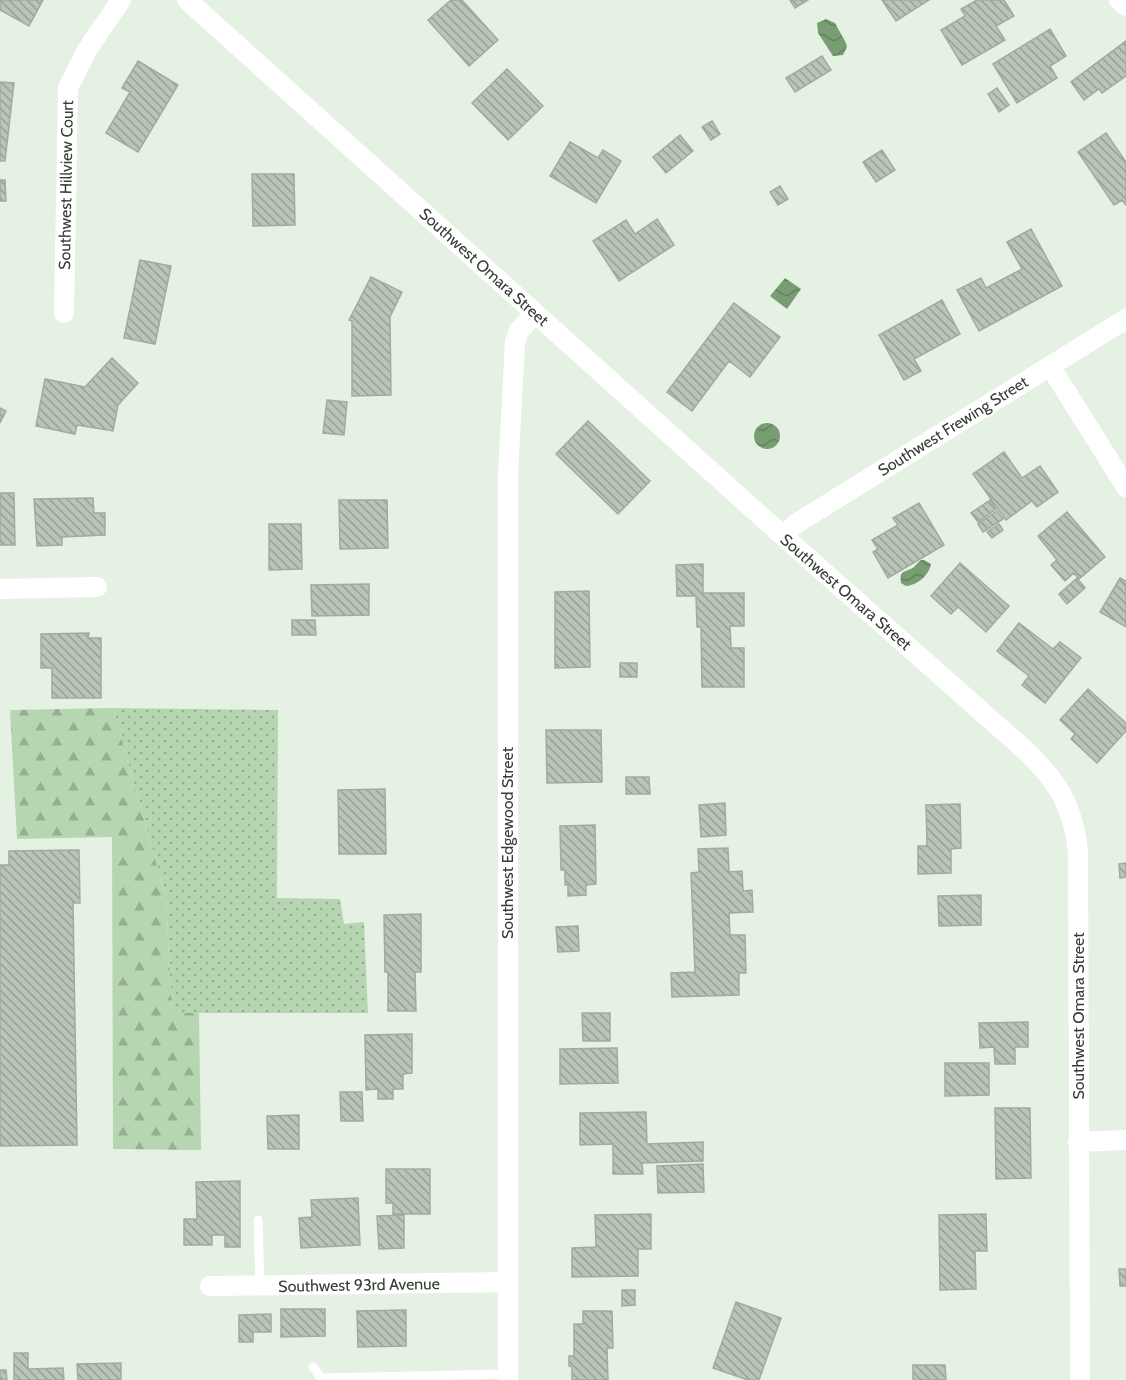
<svg xmlns="http://www.w3.org/2000/svg" width="1126" height="1380" font-family="Cabin,sans-serif">
<style>
.green{fill:url(#green-dots)}
.forest{fill:url(#forest-firs)}
.water{fill:url(#water-waves)}
.building{fill:url(#building-back-hatch);stroke:#a0ac9f;stroke-width:1.5}
.lines{fill:none;stroke-linecap:round;stroke-linejoin:round}
.service{stroke:#fff;stroke-width:9}
.minor{stroke:#fff;stroke-width:20}
.labels{text-anchor:middle;dominant-baseline:central;stroke-width:4.5;stroke-linejoin:round;paint-order:stroke}
.street-label{font-size:16px;fill:#373c36;stroke:#fff}
</style>
<defs>
<pattern id="green-dots" width="8" height="8" patternUnits="userSpaceOnUse" patternTransform="scale(1.5)"><rect width="8" height="8" fill="#b6d6b1"/><path d="M2 2h.1M6 6h.1" fill="none" stroke="#95af91" stroke-width="1.8" stroke-linecap="round"/></pattern>
<pattern id="forest-firs" width="22" height="20" patternUnits="userSpaceOnUse" patternTransform="scale(1.5)"><rect width="22" height="20" fill="#b6d6b1"/><path d="M5 1l3.5 6h-7zM16 11l3.5 6h-7z" fill="#95af91"/></pattern>
<pattern id="water-waves" width="16" height="10" patternUnits="userSpaceOnUse" patternTransform="scale(1.5)"><rect width="16" height="10" fill="#789d72"/><path d="M0 5q4-4 8 0t8 0" fill="none" stroke="#63815e"/></pattern>
<pattern id="building-back-hatch" width="6" height="6" patternUnits="userSpaceOnUse" patternTransform="scale(1.5)"><rect width="6" height="6" fill="#b8c5b7"/><path d="M-1 5l2 2M0 0l6 6M5-1l2 2" fill="none" stroke="#96a196"/></pattern>
</defs>
<rect width="100%" height="100%" fill="#e5f2e3"/>
<!-- green -->
<path class="green" d="M113,708l165,2 -1,188 63,1 4,25 20,-2 4,91h-196l-6,-115z"/>
<!-- forest -->
<path class="forest" d="M113,708l53,190 6,115h27l2,137 -88,-1 -1,-312 -95,2 -7,-129z"/>
<!-- water -->
<path class="water" d="M826,19l9,4 11,20 1,4 -4,8 -10,1 -15,-23 -1,-10z
M785,278l16,11 -14,20 -17,-13z
M754 436a13 13 0 1 1 26 0a13 13 0 1 1-26 0Z
M921,560h3l7,4c-2,11 -13,21 -25,22l-5,-3c-2,-14 4,-10 13,-16 2,-2 4,-5 7,-7z"/>
<!-- building -->
<path class="building" d="M0,0h43l-14,26 -29,-16z
M451,0h11l36,40 -29,26 -41,-46z
M790,0h18l-13,8z
M882,0h47l-33,21z
M977,0h27l10,16 -18,10 9,14 -43,25 -21,-35 24,-14 -4,-7z
M1050,29l16,27 -16,10 7,12 -40,25 -24,-39z
M1126,41v35l-24,17 -3,-4 -15,11 -13,-18z
M822,56l9,14 -36,22 -9,-14z
M138,61l40,24 -40,67 -32,-19 24,-41 -8,-4z
M507,69l36,37 -35,34 -36,-37z
M0,82l14,1 -9,78h-5z
M997,88l12,17 -10,7 -11,-18z
M712,121l8,13 -9,6 -9,-13z
M1106,133l20,29v43l-4,-5 -8,5 -36,-53z
M680,135l13,16 -27,22 -13,-16z
M570,142l28,16 5,-8 18,11 -25,42 -46,-27z
M882,150l13,20 -19,12 -13,-20z
M252,174h42l1,51 -42,1z
M0,180h5l1,21h-6z
M780,186l8,13 -10,6 -8,-13z
M657,219l17,26 -55,36 -26,-40 33,-21 9,14z
M1031,229l31,57 -83,45 -22,-41 24,-12 5,10 36,-19 -15,-27z
M140,260l31,6 -16,78 -31,-6z
M371,277l31,15 -12,25 1,78 -39,1v-75l-3,-1z
M942,300l18,34 -46,25 7,12 -17,9 -25,-45z
M734,303l46,34 -30,40 -21,-16 -37,50 -25,-19z
M112,358l26,25 -20,22 -5,26 -36,-6 -2,9 -39,-8 9,-47 40,8z
M327,400l20,2 -3,33 -21,-2z
M0,408l6,3 -6,12z
M588,421l62,60 -32,33 -62,-60z
M1004,452l18,26 18,-12 18,26 -21,15 -5,-6 -26,19 -33,-46z
M0,493h14l1,52h-15z
M93,498l1,15h11v22l-43,2v8l-25,1 -3,-47z
M339,500h48l1,48 -48,1z
M990,500l6,9 -18,13 -7,-9z
M919,503l25,42 -56,33 -15,-26 5,-3 -6,-9 26,-15 -5,-7z
M997,511l6,8 -20,13 -5,-8z
M1067,512l38,45 -26,22 -5,-6 -9,8 -14,-16 6,-5 -19,-24z
M269,524h32l1,45 -33,1z
M999,524l4,6 -11,8 -5,-6z
M960,563l49,43 -23,26 -28,-25 -7,7 -20,-18z
M703,564v29h41v33h-14l1,22h13v39h-42l-1,-60h-4l-1,-31h-19l-1,-31z
M1077,578l8,10 -18,16 -8,-10z
M1120,578l6,3v46l-26,-15z
M369,584v31l-57,1 -1,-31z
M589,591l1,76 -35,1v-76z
M292,620h23l1,15h-24z
M1019,623l34,26 7,-7 21,16 -36,45 -23,-18 7,-9 -32,-25z
M89,633l-1,5h13v60h-49v-30h-11v-34z
M620,663h17v14h-17z
M1088,689l38,34v8l-29,32 -26,-24 4,-5 -15,-14z
M546,730h55l1,52 -55,1z
M626,777h23l1,17h-24z
M385,789l1,65h-47l-1,-64z
M725,803l1,32 -25,2 -2,-32z
M960,804l1,44 -10,1v24l-33,1v-28h9l-1,-41z
M595,825l1,59 -10,1v10l-18,1v-11h-3v-15h-4l-1,-44z
M728,848l1,24 13,-1 1,20 9,-1 1,22 -24,1 1,22h15l1,38h-7v22l-67,2 -1,-24 24,-1 -4,-99 8,-1 -1,-23z
M79,850l1,53h-7l4,242 -77,1v-281h9v-14z
M1126,863v14l-6,1 -1,-14z
M981,895v30l-42,1 -1,-30z
M421,914v58h-6l1,39h-28v-39h-3l-1,-57z
M578,926l1,25 -21,1 -2,-25z
M582,1013h28v28h-27z
M1028,1022v25h-13v17h-20l-1,-17 -14,1 -1,-25z
M412,1034v39l-9,1v15h-10v10h-15v-10l-12,1 -1,-55z
M617,1048l1,35 -58,1v-35z
M945,1063h44v32l-44,1z
M340,1092h22l1,29h-22z
M995,1108h35l1,70 -35,1z
M646,1112l1,32 56,-2v19l-61,2 1,11h-30v-30l-33,1v-32z
M299,1115v34h-31l-1,-33z
M703,1164l1,28 -46,1 -1,-27z
M386,1169h44v45h-37v-11h-7z
M240,1181v66h-15v-12h-13v10h-28v-26h13l-1,-37z
M358,1198l2,47 -59,3 -2,-30 13,-1 -1,-17z
M651,1214v35h-13v27l-66,1v-29l24,-1 -1,-32z
M986,1214l1,37h-12l1,38 -36,1 -1,-75z
M404,1215v33l-25,1 -2,-33z
M1119,1269h7v17h-6z
M622,1290h13v15l-13,1z
M736,1302l45,16 -22,62h-11l-35,-12z
M281,1309h44v27l-44,1z
M406,1310v36l-48,1 -1,-36z
M583,1311h29l1,37h-6l1,32h-36v-13l-3,-1v-10h5v-32h9z
M271,1314v18h-18v10h-14v-27z
M14,1353h14v16l35,-1 1,12h-50z
M121,1363v17h-43l-1,-16z
M913,1365h32l1,15h-33z
M0,1370h6l1,10h-7z"/>
<g class="lines">
<!-- service -->
<path class="service" d="M258,1220l2,66
M313,1367l8,11 187,-4"/>
<!-- minor -->
<path class="minor" d="M187,0l596,536 242,214c33,32 48,55 53,102l2,528
M1119,0l7,6
M64,313l4,-225 19,-38 34,-50
M1050,366l76,121
M783,536l14,-13 329,-204
M0,589l97,-2
M1078,1142l48,-2
M210,1286l298,-4
M508,1380v-905l7,-134 4,-10 16,-18"/>
</g>
<g class="labels">
<!-- street labels -->
<g class="street-label">
<text transform="translate(66 185) rotate(-89)">Southwest Hillview Court</text>
<text transform="translate(484 267) rotate(42)">Southwest Omara Street</text>
<text transform="translate(953 426) rotate(-32)">Southwest Frewing Street</text>
<text transform="translate(846 592) rotate(41)">Southwest Omara Street</text>
<text transform="translate(507 843) rotate(-90)">Southwest Edgewood Street</text>
<text transform="translate(1078 1016) rotate(-90)">Southwest Omara Street</text>
<text transform="translate(359 1285) rotate(-1)">Southwest 93rd Avenue</text>
</g>
</g>
</svg>
